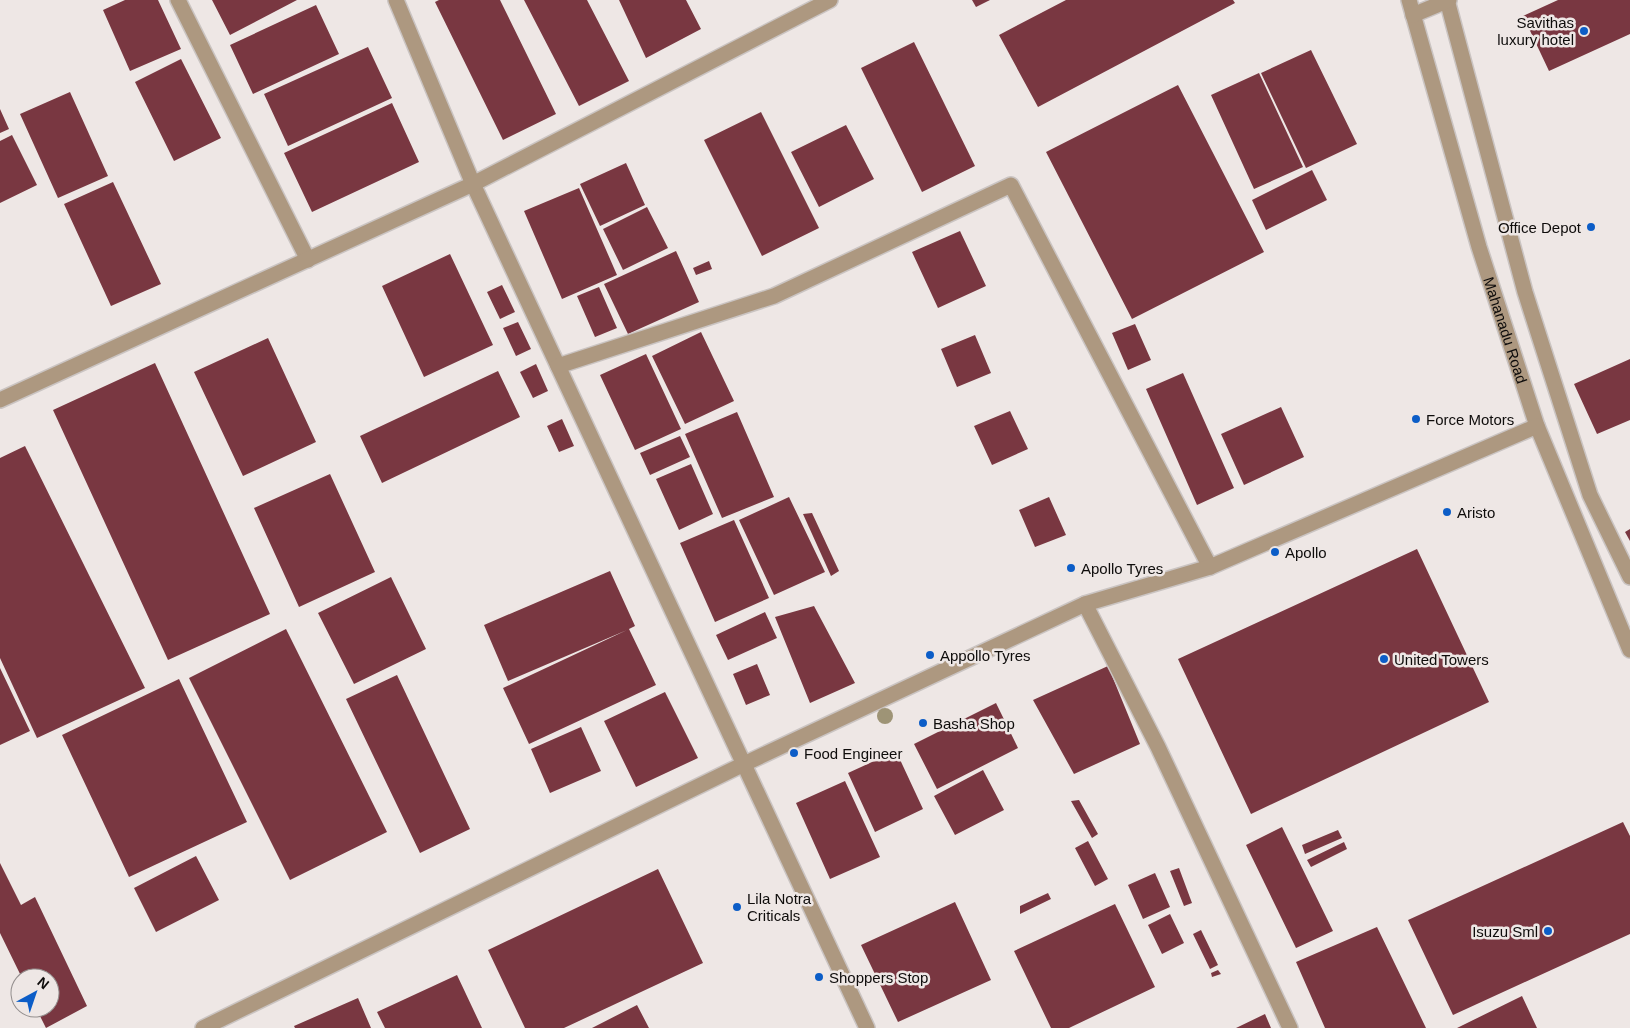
<svg xmlns="http://www.w3.org/2000/svg" width="1630" height="1028" font-family="Helvetica,sans-serif">
<style>
.building{fill:#793741}
.lines{fill:none;stroke-linecap:round;stroke-linejoin:round}
.minor-casing{stroke:#cac4c2;stroke-width:18}
.minor{stroke:#ad9880;stroke-width:15}
.tree{fill:#9e9476}
.poi-dot{fill:#0c5dc7;stroke:#eee7e5;stroke-width:2}
.labels{text-anchor:middle;dominant-baseline:central;stroke-width:5;stroke-linejoin:round;paint-order:stroke}
.poi-label{font-size:15px;fill:#0e0c0b;stroke:#eee7e5;text-anchor:start}
.street-label{font-size:15px;fill:#0e0c0b;stroke:#eee7e5}
</style>
<rect width="100%" height="100%" fill="#eee7e5"/>
<!-- building -->
<path class="building" d="M125,0h33l23,49 -51,22 -27,-61z
M212,0h85l-67,35z
M439,0h61l56,114 -53,26 -68,-138z
M524,0h63l42,81 -50,25z
M619,0h67l15,29 -55,29z
M972,0h18l-14,7z
M1066,0h167l2,3 -197,104 -39,-72z
M1558,0h72v34l-81,37 -26,-55z
M316,5l23,49 -86,40 -23,-49z
M914,42l61,124 -53,26 -61,-124z
M368,47l24,51 -104,48 -24,-52z
M1311,50l46,94 -51,24 -45,-95z
M181,59l40,79 -47,23 -39,-79z
M1259,73l44,94 -49,22 -43,-94z
M1178,85l86,167 -132,67 -86,-167z
M70,92l38,84 -50,22 -38,-84z
M392,103l27,59 -107,50 -28,-59z
M0,109l9,20 -9,4z
M761,112l58,116 -57,28 -58,-116z
M846,125l28,54 -55,28 -28,-55z
M12,135l25,50 -37,18v-62z
M626,163l19,42 -45,21 -20,-42z
M1312,170l15,30 -61,30 -14,-30z
M113,182l48,102 -50,22 -47,-102z
M579,188l38,87 -55,24 -38,-88z
M647,207l21,41 -45,22 -20,-41z
M960,231l26,55 -48,22 -26,-56z
M676,251l23,51 -71,32 -24,-50z
M450,254l43,91 -69,32 -42,-91z
M709,261l3,8 -16,6 -3,-7z
M502,285l13,27 -15,7 -13,-27z
M599,287l18,41 -22,9 -18,-41z
M518,322l13,27 -15,7 -13,-28z
M1135,324l16,36 -23,10 -16,-37z
M701,332l33,69 -49,23 -33,-68z
M975,335l16,38 -34,14 -16,-38z
M268,338l48,104 -73,34 -49,-104z
M646,354l35,75 -46,21 -35,-75z
M1630,359v61l-33,14 -23,-50z
M155,363l115,251 -102,46 -115,-250z
M536,364l12,27 -15,7 -13,-26z
M498,371l22,46 -138,66 -22,-47z
M1183,373l51,115 -37,17 -51,-116z
M1281,407l23,50 -60,28 -23,-51z
M1010,411l18,38 -36,16 -18,-39z
M737,412l37,85 -52,21 -37,-84z
M562,419l12,27 -15,6 -12,-26z
M680,436l10,21 -40,18 -10,-22z
M25,446l120,242 -108,50 -37,-80v-200z
M691,464l22,50 -34,16 -23,-51z
M330,474l45,98 -76,35 -45,-99z
M789,497l36,75 -51,23 -35,-75z
M1049,497l17,38 -31,12 -16,-37z
M812,513l27,58 -8,5 -28,-62z
M734,520l35,78 -54,24 -35,-79z
M1630,529v12l-5,-9z
M1417,549l72,153 -238,112 -73,-155z
M610,571l25,55 -6,3 27,56 -127,59 -26,-56 124,-58 -119,51 -24,-56z
M391,577l35,72 -72,35 -36,-71z
M814,606l41,77 -45,20 -35,-86z
M765,612l12,26 -49,22 -12,-25z
M286,629l101,203 -97,48 -101,-202z
M757,664l13,31 -24,10 -13,-31z
M1108,666l32,78 -66,30 -41,-74z
M0,668l30,63 -30,14z
M397,675l73,154 -50,24 -74,-154z
M179,679l68,143 -118,55 -67,-142z
M665,692l33,66 -62,29 -32,-66z
M996,703l22,45 -81,41 -23,-45z
M581,727l20,44 -51,22 -19,-44z
M896,751l27,58 -48,23 -27,-59z
M983,770l21,40 -49,25 -21,-39z
M845,781l35,76 -50,22 -34,-76z
M1079,800l19,34 -6,4 -21,-37z
M1623,822l7,14v98l-177,81 -45,-95z
M1282,827l51,104 -37,17 -50,-103z
M1338,830l4,8 -37,16 -3,-9z
M1088,841l20,38 -13,7 -20,-38z
M1344,842l3,7 -36,18 -4,-7z
M196,856l23,44 -63,32 -22,-44z
M0,863l21,42 14,-8 52,109 -41,22 -10,-20h14v-30h-28l-22,-45z
M1179,868l13,35 -8,3 -14,-35z
M658,869l45,94 -139,65h-39l-37,-78z
M1155,873l15,34 -27,12 -15,-34z
M1048,893l3,6 -31,15v-8z
M955,902l36,78 -93,42 -37,-77z
M1115,904l40,83 -86,41h-18l-37,-77z
M1170,914l14,29 -22,11 -14,-29z
M1377,927l49,101h-101l-29,-66z
M1201,930l17,35 -8,4 -17,-35z
M1218,970l3,4 -9,3 -1,-4z
M457,975l25,53h-97l-8,-16z
M1522,996l15,32h-80z
M358,998l13,30h-76l-1,-2z
M637,1005l12,23h-57z
M1265,1014l6,14h-35z"/>
<g class="lines">
<defs>
<g id="minor">
<path d="M178,0l130,260"/>
<path d="M396,0l77,184 394,844"/>
<path id="s1" d="M1409,0l70,247 58,179 93,224"/>
<path d="M1447,0l78,292 65,203 40,82"/>
<path d="M1413,15l36,-15"/>
<path d="M558,366l216,-70 237,-111 199,382"/>
<path d="M0,400l473,-216 357,-184"/>
<path d="M1085,604l73,143 132,281"/>
<path d="M203,1028l541,-264 341,-160 125,-37 327,-141"/>
</g>
</defs>
<!-- minor casing -->
<use href="#minor" class="minor-casing"/>
<!-- minor -->
<use href="#minor" class="minor"/>
</g>
<!-- trees -->
<circle class="tree" cx="885" cy="716" r="8"/>
<!-- markers -->
<g class="poi-dot">
<circle cx="1584" cy="31" r="5"/>
<circle cx="1591" cy="227" r="5"/>
<circle cx="1416" cy="419" r="5"/>
<circle cx="1447" cy="512" r="5"/>
<circle cx="1275" cy="552" r="5"/>
<circle cx="1071" cy="568" r="5"/>
<circle cx="930" cy="655" r="5"/>
<circle cx="1384" cy="659" r="5"/>
<circle cx="923" cy="723" r="5"/>
<circle cx="794" cy="753" r="5"/>
<circle cx="737" cy="907" r="5"/>
<circle cx="1548" cy="931" r="5"/>
<circle cx="819" cy="977" r="5"/>
</g>
<g class="labels">
<!-- poi labels -->
<g class="poi-label">
<text x="1574" y="22" text-anchor="end">Savithas<tspan x="1574" dy="17">luxury hotel</tspan></text>
<text x="1581" y="227" text-anchor="end">Office Depot</text>
<text x="1426" y="419">Force Motors</text>
<text x="1457" y="512">Aristo</text>
<text x="1285" y="552">Apollo</text>
<text x="1081" y="568">Apollo Tyres</text>
<text x="940" y="655">Appollo Tyres</text>
<text x="1394" y="659">United Towers</text>
<text x="933" y="723">Basha Shop</text>
<text x="804" y="753">Food Engineer</text>
<text x="747" y="898">Lila Notra<tspan x="747" dy="17">Criticals</tspan></text>
<text x="1538" y="931" text-anchor="end">Isuzu Sml</text>
<text x="829" y="977">Shoppers Stop</text>
</g>
<!-- street labels -->
<g class="street-label">
<text stroke="none"><textPath href="#s1" startOffset="344">Mahanadu Road</textPath></text>
</g>
</g>
<!-- north arrow -->
<g transform="translate(35 993) rotate(40)"><circle r="24" fill="#eee7e5" stroke="#948f8e"/>
<path d="M0-4L9 19L0 12L-9 19Z" fill="#0c5dc7"/>
<text y="-8" font-size="14" font-weight="bold" text-anchor="middle" fill="#0e0c0b">N</text>
</g>
</svg>
